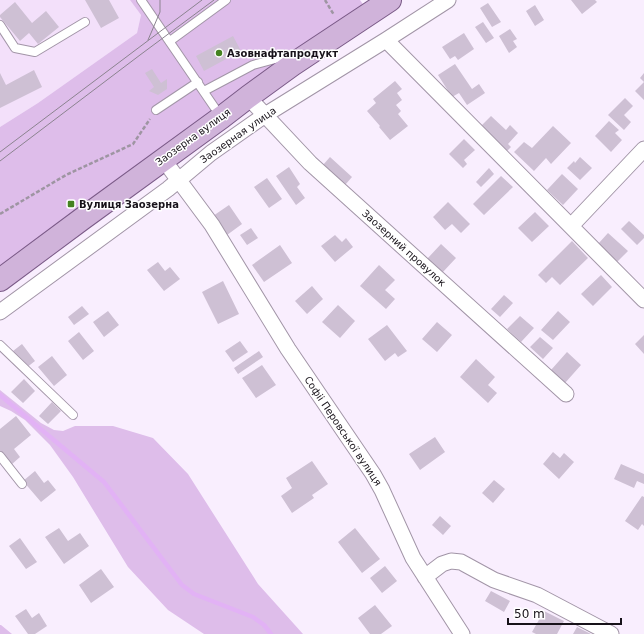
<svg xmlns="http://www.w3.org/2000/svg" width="644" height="634" font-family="'DejaVu Sans',sans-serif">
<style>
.built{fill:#f3e0fa}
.green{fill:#debdea}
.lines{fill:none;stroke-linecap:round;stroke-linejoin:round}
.stream{stroke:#e2b2f5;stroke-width:4.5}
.building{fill:#cec0d4}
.service-casing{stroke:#a295a7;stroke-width:10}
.minor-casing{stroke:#a295a7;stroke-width:17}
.primary-casing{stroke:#7a5a87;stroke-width:24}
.path{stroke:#9e95a2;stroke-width:2.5;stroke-dasharray:4 2;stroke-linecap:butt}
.service{stroke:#fff;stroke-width:8}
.minor{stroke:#fff;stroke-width:15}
.primary{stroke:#d0b3da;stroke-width:22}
.tram{stroke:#8b838f;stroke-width:1}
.poi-dot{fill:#448220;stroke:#fff;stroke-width:1.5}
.labels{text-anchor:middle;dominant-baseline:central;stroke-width:3;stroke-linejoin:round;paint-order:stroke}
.poi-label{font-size:10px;font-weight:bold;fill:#171219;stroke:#fff;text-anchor:start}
.street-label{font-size:10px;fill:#171219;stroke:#fff}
</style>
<rect width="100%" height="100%" fill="#f9eefe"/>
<!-- built -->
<path class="built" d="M0,0h130l11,15 -4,18 -99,70 -38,24z"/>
<!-- green -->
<path class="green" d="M130,0h230l9,13 -369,259v-145l38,-24 99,-70 4,-18z
M0,390l41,33 13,7 9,1 12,-5h38l40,12 35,36 70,110 45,50h-99l-36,-24 -40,-43 -55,-90 -23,-32 -25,-25 -14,-9 -11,-5z
M0,625h1l11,9h-12z"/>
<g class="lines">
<!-- stream -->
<path class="stream" d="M0,395l104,87 78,103 12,9 59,23 11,8 7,9"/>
</g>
<!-- building -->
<path class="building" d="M85,0h24l10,18 -18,10z
M571,0h24l2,2 -15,12z
M15,2l17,21 14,-12 13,16 -21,17 -9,-11 -9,8 -20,-24v-2z
M488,3l13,19 -9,5 -12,-19z
M535,5l9,15 -9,6 -9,-15z
M483,22l11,16 -8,5 -11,-16z
M510,29l7,10 -4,2 4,6 -8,6 -10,-17z
M464,33l10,16 -16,11 -3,-4 -5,3 -8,-12z
M233,36l8,15 -37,20 -8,-15z
M455,64l17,25 7,-5 6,9 -18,12 -8,-12 -7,4 -14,-22z
M152,69l9,14 6,-4v10l-9,6 -9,-4 5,-4 -9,-14z
M34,70l8,17 -42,21v-35l6,12z
M644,73v27l-9,-9 9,-9 -4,-4z
M395,81l7,8 -5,4 5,7 -6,5 5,6 -3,3 10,12 -18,14 -11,-13 1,-1 -13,-15 9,-8 -3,-4z
M625,98l8,8 -9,9 7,7 -7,8 -16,-15z
M491,116l15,14 4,-5 8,8 -10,11 3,3 -6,6 -26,-25z
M609,121l10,9 -4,3 7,7 -11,12 -16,-16z
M553,126l18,17 -20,21 -5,-6 -12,13 -20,-19 10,-10 8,6z
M464,139l11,11 -11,10 3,4 -4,4 -14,-14z
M330,157l22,20 -7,8 -22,-20z
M580,157l12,11 -12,12 -13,-12 7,-7 1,2z
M289,167l11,17 -3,3 8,11 -9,7 -20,-29z
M489,168l5,6 -13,13 -5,-5z
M562,174l16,15 -15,16 -16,-15z
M501,176l12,11 -29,28 -11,-11z
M267,178l15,21 -13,9 -15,-21z
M448,202l22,22 -9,9 -9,-9 -7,6 -12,-13z
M229,205l13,19 -15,11 -14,-19z
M535,212l14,14 -17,16 -14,-14z
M629,221l15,14v3l-7,7 -16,-16z
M251,228l7,10 -11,7 -7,-10z
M608,233l20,18 -11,11 -19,-18z
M335,235l7,7 4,-4 7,9 -18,15 -14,-16z
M572,241l16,17 -28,27 -8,-8 -6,6 -8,-8z
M441,244l15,14 -14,15 -15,-14z
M280,245l12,18 -28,19 -12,-17z
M158,262l7,9 5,-4 10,12 -16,12 -17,-21z
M379,265l16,15 -10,10 10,9 -9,10 -26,-23z
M601,275l11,12 -19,19 -12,-12z
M223,281l16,33 -21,10 -16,-32z
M312,286l11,13 -16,15 -12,-13z
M504,295l9,8 -13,14 -9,-8z
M338,305l17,16 -15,17 -18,-16z
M82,306l7,8 -15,11 -6,-8z
M108,311l11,14 -15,12 -11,-15z
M558,311l12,11 -17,18 -12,-10z
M520,316l14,12 -13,14 -14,-13z
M437,322l15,13 -15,17 -15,-13z
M387,325l20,26 -9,6 -3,-4 -10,8 -17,-22z
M79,332l15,19 -11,9 -15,-19z
M644,335v19l-9,-10z
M540,337l13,11 -10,11 -13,-12z
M240,341l8,11 -15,10 -8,-11z
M22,344l13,17 -9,7 -13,-17z
M259,351l4,6 -25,17 -4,-6z
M567,352l14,13 -16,18 -14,-13z
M52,356l15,19 -13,11 -16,-19z
M476,359l19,18 -7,8 9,8 -9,10 -28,-26z
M262,365l14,20 -20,13 -14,-20z
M24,379l11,12 -12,12 -12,-11z
M52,402l9,9 -13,13 -9,-8z
M16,416l15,19 -17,14 6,8 -9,8 -11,-14v-22z
M435,437l10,15 -25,18 -11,-16z
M553,452l7,6 4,-5 10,9 -15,17 -16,-15z
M312,461l16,23 -16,11 2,3 -22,15 -11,-17 11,-8 -6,-10z
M621,464l23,10v10l-7,-3 -3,7 -20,-9z
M35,471l9,12 4,-3 8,10 -15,12 -18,-21z
M494,480l11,9 -12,14 -11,-10z
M642,496l2,1v29l-2,-2 -4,6 -13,-9z
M440,516l11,10 -8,9 -11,-10z
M59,528l9,13 12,-8 9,13 -25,18 -19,-27z
M355,528l25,31 -18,14 -24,-31z
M20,538l17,24 -11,7 -17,-23z
M385,566l12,15 -15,12 -12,-15z
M101,569l13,18 -23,16 -12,-18z
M491,591l19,10 -6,11 -19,-11z
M375,605l17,21 -11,8h-11l-12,-16z
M26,609l6,9 7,-5 8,13 -12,8h-7l-13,-18z
M544,611l20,10 -7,13h-21l-4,-2z
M577,627l14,7h-18z"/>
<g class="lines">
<defs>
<path id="service" d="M141,0l80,117
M0,25l15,23 20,4 50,-30
M170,41l56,-41
M204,91l49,-26 26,-7 10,6
M156,110l42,-28
M0,345l73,70
M0,456l22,28"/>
<path id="minor" d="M386,40l258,260
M248,97l62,66 256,231
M163,159l49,66 76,124 85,125 9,16 31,68 49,76
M571,226l73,-77
M0,312l168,-123 43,-36 54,-38 121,-75 62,-40
M425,577l17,-13 9,-3 10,1 33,18 43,15 74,39"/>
<path id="primary" d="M0,280l82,-61 140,-102 26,-20 44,-32 98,-65"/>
</defs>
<!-- service casing -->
<use href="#service" class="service-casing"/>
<!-- minor casing -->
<use href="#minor" class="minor-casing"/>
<!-- primary casing -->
<use href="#primary" class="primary-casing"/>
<!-- path -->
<path class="path" d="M325,0l9,15
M0,214l66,-39 67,-31 17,-25"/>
<!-- service -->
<use href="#service" class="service"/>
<!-- minor -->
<use href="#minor" class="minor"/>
<!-- primary -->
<use href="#primary" class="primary"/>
<!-- tram -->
<path class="tram" d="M148,40l12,-28v-12
M0,152l202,-152
M0,161l140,-106 74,-55"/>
</g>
<!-- markers -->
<g class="poi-dot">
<circle cx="219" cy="53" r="4"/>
<rect x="67" y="200" width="8" height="8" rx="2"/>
</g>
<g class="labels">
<!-- poi labels -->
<g class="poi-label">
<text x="227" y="53">Азовнафтапродукт</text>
<text x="79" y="204">Вулиця Заозерна</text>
</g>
<!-- street labels -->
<g class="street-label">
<text transform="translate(238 135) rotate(-35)">Заозерная улица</text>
<text transform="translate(193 137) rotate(-36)">Заозерна вулиця</text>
<text transform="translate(404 248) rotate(42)">Заозерний провулок</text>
<text transform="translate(343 431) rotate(56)">Софіі Перовської вулиця</text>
</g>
</g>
<!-- scale -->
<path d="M508 618v6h113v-6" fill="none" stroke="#171219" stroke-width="2"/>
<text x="514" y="618" font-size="12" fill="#171219" stroke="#ffffff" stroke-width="3" paint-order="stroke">50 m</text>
</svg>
